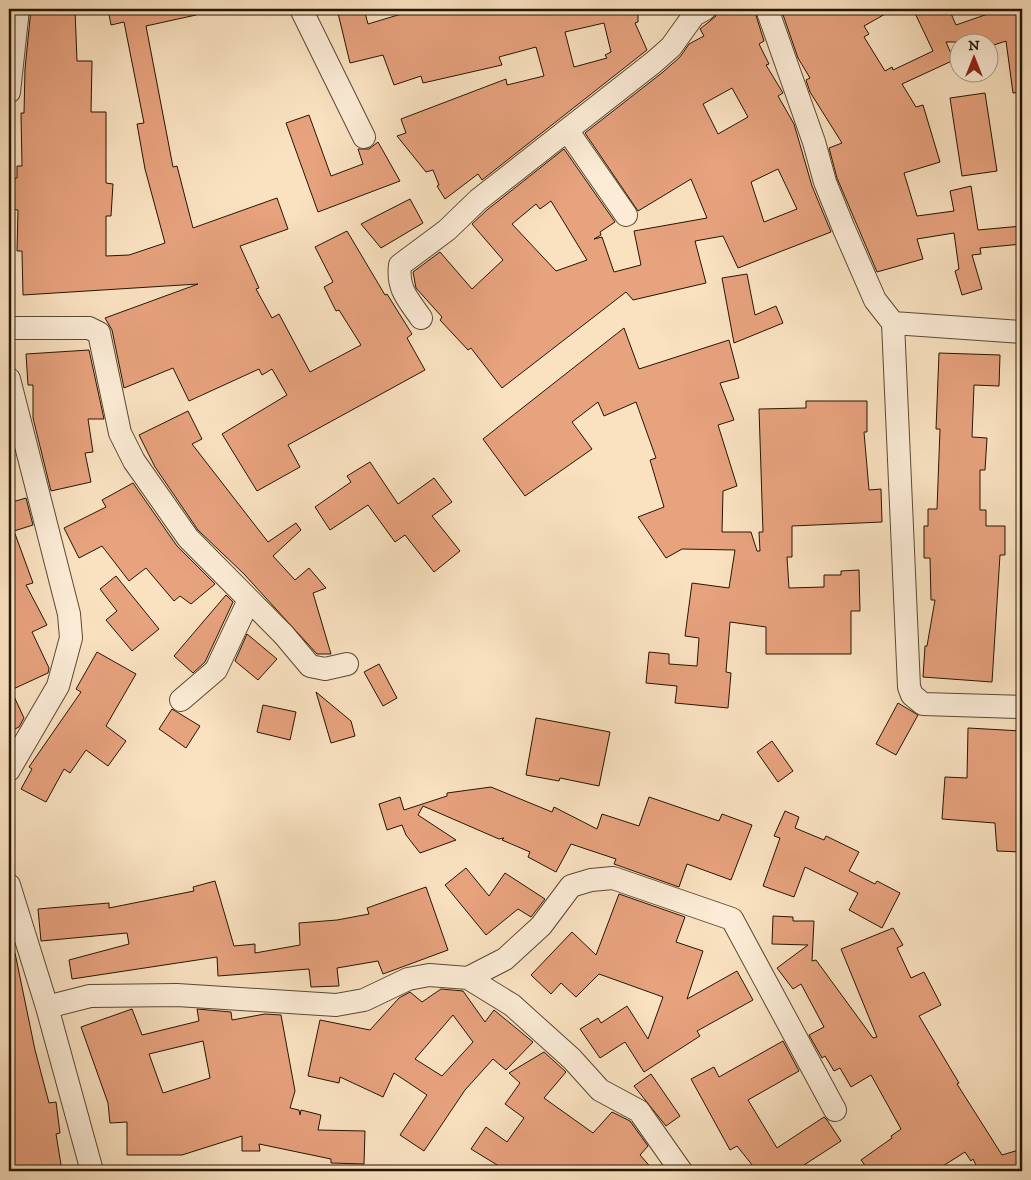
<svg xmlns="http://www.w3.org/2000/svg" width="1031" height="1180" font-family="'IM FELL DW Pica',serif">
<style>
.building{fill:#e7a27e;stroke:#261503;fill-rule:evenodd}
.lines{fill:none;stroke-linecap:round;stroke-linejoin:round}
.minor-casing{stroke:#5b4832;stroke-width:24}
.minor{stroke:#fcecd7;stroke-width:22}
</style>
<rect width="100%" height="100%" fill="#fae2c1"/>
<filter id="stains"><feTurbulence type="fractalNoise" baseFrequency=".004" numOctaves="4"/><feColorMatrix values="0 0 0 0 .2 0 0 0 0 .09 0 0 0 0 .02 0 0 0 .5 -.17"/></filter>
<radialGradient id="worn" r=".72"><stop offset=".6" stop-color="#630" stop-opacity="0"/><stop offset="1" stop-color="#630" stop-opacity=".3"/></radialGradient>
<!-- building -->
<path class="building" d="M31,9h44l2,52h15l-1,51h15v71l7,1 -2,32h-5v40l23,-1 36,-12 -20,-74 -8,-45 7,-1 -20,-101 -13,3 -3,-16h87l1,6 -50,11 27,141 4,-1 16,62 84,-30 11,31 -48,17 19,42 -3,1 16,29 7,-4 31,58 51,-27 -22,-35 -3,1 -12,-24 9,-5 -18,-35 32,-16 38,64 2,-1 25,40 -5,4 18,32 -137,75 12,22 -43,24 -35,-57 65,-39 -15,-26 -10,6 -3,-6 -70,32 -16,-33 -49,20 -12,-58 -7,-12 93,-34 -175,11 -1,-44h-5l1,-41 -9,-1v-31h8v-12h5l-1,-53h3l1,-44z
M337,9h27l4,15 40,-12v-3h230v13l-3,1 12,27 -165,130 -4,-6 -33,25 -8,-13 2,-1 -6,-15 -7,2 -29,-36 9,-3 -5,-14 105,-40 1,6 37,-9 -8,-29 -37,10 3,8 -79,18 -2,-7 -27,9 -11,-30 -33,8zM604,23l7,29 -6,3 2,3 -33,9 -9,-35z
M718,9h36l10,32 -5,3 10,20 -3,1 17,28 -5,3 16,28 18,62 19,46 -93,36 -15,-32 -28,5 11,42 -73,17 -7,-8 -124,96 -31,-40 -3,2 -28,-30 2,-3 -26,-29 -3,-16 27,-20 32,37 31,-29 -31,-36 15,-14 77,-61 51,73 -15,10 1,3 -7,4 8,-2 12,35 27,-7 -7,-34 73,-13 -16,-39 -53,32 -53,-78 78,-61 17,-15 9,-13 15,-8 -4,-7 16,-13zM732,88l16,29 -30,17 -15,-30zM778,169l19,40 -33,13 -13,-40zM551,201l36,59 -31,11 -44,-47 24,-20 4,5z
M781,9h113l-30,17 5,8 -5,3 21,34 7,-4 1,3 40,-19 -20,-42h36l7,16 46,-16h20v83l-9,1 -7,-52 -18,6v-5h-42l8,18 -52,24 14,23 7,-2 17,57 -36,11 13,43 37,-5 -4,-20 21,-5 7,44 44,-4v18l-42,4 1,6 -9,1 10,34 -20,6 -7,-24 4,-2 -5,-36 -37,6 6,20 -46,13 -40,-94 -8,-30 13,-5 -32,-51 -4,-12 4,-2 -12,-20z
M985,93l12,78 -35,5 -12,-78z
M309,115l22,61 32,-12 -5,-15h11l9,-7 22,39 -82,31 -32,-89z
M410,199l13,24 -42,25 -20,-24z
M747,274l8,41 21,-9 7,17 -49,20 -12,-65z
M624,328l15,41 90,-29 10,38 -19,5 14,37 -16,5 19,61 -14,5 -1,41h29l6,19h3l-1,-19h4l-4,-123 47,-1v-7h61v31h-3l5,58 12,-1 1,33 -90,4v31h-5l2,31 35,-1v-12h17v-4l18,-1 1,41h-9v43h-85v-27l-36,-5 -4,50 5,1 -3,35 -53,-5 2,-17 -31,-3 3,-31 20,2v10l28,2 2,-28 -14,-2 7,-53 37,5 6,-38 -53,-1 -16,9 -28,-41 26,-10 -14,-47 6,-2 -20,-56 -32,14 -6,-14 -26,20 20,27 -67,47 -42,-57z
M89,350l15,69h-16l5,33 -8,1 6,29 -40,9 -18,-73v-33h-5l-2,-31z
M939,353l61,2 -1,31 -25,-1 -2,52 15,1 -2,32h-5v40h6v16h19v29h-5l-8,127 -69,-5 2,-31h2l8,-46h-4l-1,-42h-6v-32h4v-17h9l3,-80h-4z
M188,411l14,28 -10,5 76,98 28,-19 5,7 -28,26 22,24 14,-12 17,20 -13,5 18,61h-14l-73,-80 -46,-44 -43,-63 -16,-32z
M370,462l28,42 36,-26 18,24 -20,14 28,35 -26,21 -29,-37 -10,7 -27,-37 -38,25 -15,-23 36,-25 -4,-6z
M133,483l44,63 38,38 -24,20 -11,-8 -6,5 -28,-33 -17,13 -27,-35 -23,12 -15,-30 42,-21 -4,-7z
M26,498l7,27 -19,6 19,52 -7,2 21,40 -15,7 17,36 -1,5 -37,17 13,28 -5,9 -10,5v-229z
M116,576l43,53 -27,22 -26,-31 11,-9 -17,-22z
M226,595l7,7 -28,60 -12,11 -19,-17z
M247,634l30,25 -19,21 -23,-19z
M97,652l39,22 -30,52 20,15 -18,25 -22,-16 -16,23 -6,-4 -18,33 -25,-13 11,-20 -3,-2 52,-75 -5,-3z
M379,664l18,34 -14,8 -19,-34z
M316,692l35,29 4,15 -24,7z
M898,703l20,12 -22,40 -20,-11z
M263,705l33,7 -6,28 -33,-8z
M172,709l28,17 -14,22 -27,-19z
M536,718l74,14 -11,54 -39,-8 -1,3 -33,-6z
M968,728l54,3v121l-25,-1 -2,-28 -53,-4 3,-42 22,1z
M772,741l21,30 -15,11 -21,-30z
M491,787l61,25 2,-5 43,22 5,-15 37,12 10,-29 70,24 3,-7 30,11 -21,55 -44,-16 -8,23 -65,-23 2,-5 -45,-15 -15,28 -28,-15 2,-5 -28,-12 2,-2 -5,1 -76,-33 -5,9 38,25 -36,13 -14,-18 -4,-10 -15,5 -8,-26 21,-7 4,13 43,-14v-3z
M785,811l14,6 -4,11 29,12 2,-4 33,16 -10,19 26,13 2,-3 23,12 -18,35 -33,-18 9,-17 -53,-26 -11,30 -31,-11 17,-48 -6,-2z
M466,868l23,28 16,-23 40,26 -14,18 -13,-8 -32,26 -41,-50z
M215,881l19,65 21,-2v9l45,-8 -1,-22 38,-3 32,-6 -2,-6 59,-21 22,63 -65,24 -5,-13 -41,7 2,18 -28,1 -2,-18 -91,7 -1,-19 -145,22 -3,-19 60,-16 -2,-11 -86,8 -3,-32 71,-6v5l85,-17 -1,-4z
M619,894l66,23 -9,25 27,9 -16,48 50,-28 16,29 -56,31 3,5 -56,36 -19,-30 -25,16 -20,-29 18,-11 3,5 26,-17 21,33 15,-42 -64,-23 -23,23 -15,-14 -10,11 -20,-19 41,-43 24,23z
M773,916l20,1v4h21l-2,40 4,-1 57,78 4,-1 -36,-88 52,-21 10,17 -6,3 14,30 13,-6 17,33 -22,11 40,67 -2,1 45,71 20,-6v22h-43l-6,-12 -2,2 -6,-9 -30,19h-66l-8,-11 31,-22 -1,-2 10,-7 -30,-54 -20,12 -11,-19 -6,3 -9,-15 -3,2 -13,-23 15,-8 -23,-43 -8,5 -16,-21 31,-23 -36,-1z
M15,953l20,97 14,53 7,-1 4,31 -4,1 6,37h-53v-217z
M441,989l22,2 22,31 9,-12 39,32 -27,28 -13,-11 -28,31 -41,61 -24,-16 27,-40 -33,-22 -11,24 -43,-20 -1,6 -31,-7 12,-56 50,10 29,-32 11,-6 12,10zM453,1015l20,27 -31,34 -27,-17z
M132,1009l10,26 57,-14 -2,-12 34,3 1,8 33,-6 16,1 14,76 -5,17 9,2 1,5 1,-5 20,5 -3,15 47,1 -1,33 -33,-1v-4l-72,-15 1,7h-18v-15l-60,19h-55v-33l-17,1 -2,-20 -27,-76zM203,1041l7,37 -47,15 -14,-39z
M783,1041l16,30 -51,29 29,48 47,-31 3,3 14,21 -37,24 5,6h-52l-20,-25 -7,4 -39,-71 23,-12 5,10z
M544,1052l22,20 -22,26 49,35 19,-21 18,9 18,25 -8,9 14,16h-147l-36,-22 15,-22 21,15 17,-24 -19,-14 15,-21 -11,-10z
M651,1074l29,42 -14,10 -32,-40z"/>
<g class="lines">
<defs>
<path id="minor" d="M301,9l63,128
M767,9l47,133 11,40 19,47 31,71 18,23 16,364 3,8 11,9 99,3
M9,92l9,-83
M567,130l59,85
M421,318c-13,-19 -24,-29 -21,-53l47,-35 31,-30 176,-138 17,-15 23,-32 11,-6
M893,323l129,9
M9,328h80l10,5 21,100 14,28 54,77 96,97 26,31 15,3 22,-5
M9,379l60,235 2,24 -13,48 -49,84
M181,700l35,-30 33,-70
M9,885l38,122 45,164
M468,978l37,-19 36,-33 30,-40 20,-6 22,-2 119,41 103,191
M47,1007l43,-11 87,-1 159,10 28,-5 44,-21 21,-4 39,3 44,27 60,54 28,31 39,21 42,60"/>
</defs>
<!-- minor casing -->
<use href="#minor" class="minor-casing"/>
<!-- minor -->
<use href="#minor" class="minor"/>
</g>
<!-- margin -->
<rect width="1031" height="1180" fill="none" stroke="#fae2c1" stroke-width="30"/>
<rect x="10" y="10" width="1011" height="1160" fill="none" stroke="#261503" stroke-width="2.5"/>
<rect x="15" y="15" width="1001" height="1150" fill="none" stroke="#261503"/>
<!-- north arrow -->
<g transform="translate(974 58)"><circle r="24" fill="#fcecd7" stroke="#a69682"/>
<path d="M0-4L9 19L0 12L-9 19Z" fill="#8f2418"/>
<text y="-8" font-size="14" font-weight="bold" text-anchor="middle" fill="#261503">N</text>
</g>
<rect width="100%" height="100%" filter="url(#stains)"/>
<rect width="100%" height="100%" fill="url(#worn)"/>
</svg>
